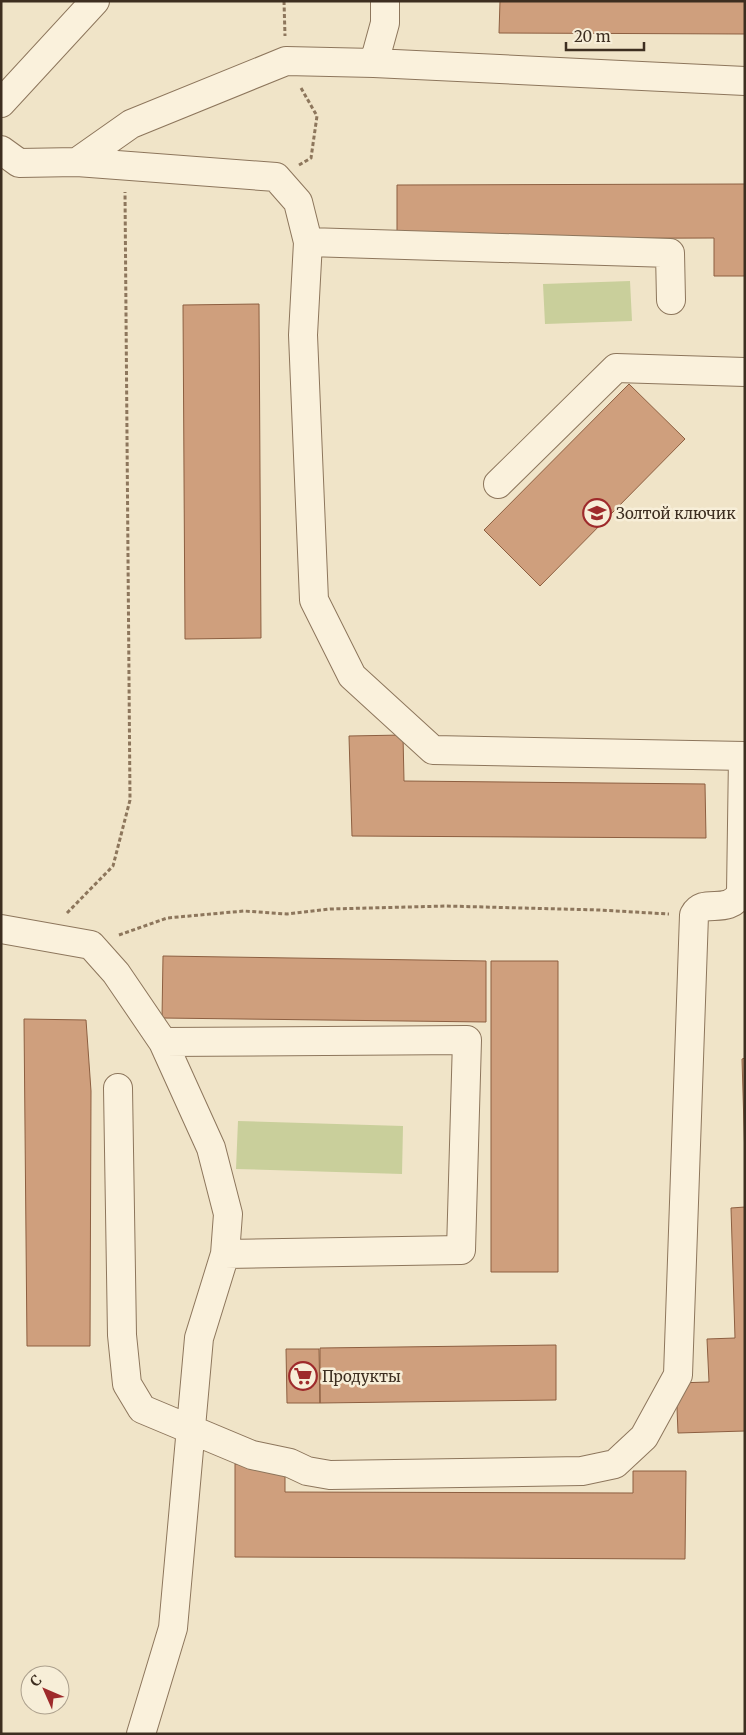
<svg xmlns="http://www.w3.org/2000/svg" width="746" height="1735" font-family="Merriweather,serif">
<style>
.green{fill:#c9cf9b}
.building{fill:#cf9f7d;stroke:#8d5f41}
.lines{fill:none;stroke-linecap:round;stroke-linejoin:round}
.minor-casing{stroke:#8d765c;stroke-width:30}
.path{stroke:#8d765c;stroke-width:3;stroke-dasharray:4 2.5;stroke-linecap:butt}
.minor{stroke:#faf1dc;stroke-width:28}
.labels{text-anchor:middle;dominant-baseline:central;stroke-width:5;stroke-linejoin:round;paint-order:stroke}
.poi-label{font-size:15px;fill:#3d2e20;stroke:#f7eed8;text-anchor:start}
</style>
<rect width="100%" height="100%" fill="#f0e4c8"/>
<!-- green -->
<path class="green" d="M630,281l2,40 -87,3 -2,-40z
M238,1121l165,5 -1,48 -166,-5z"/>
<!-- building -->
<path class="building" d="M500,1h245v33l-246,-1z
M745,184v92h-31v-38l-317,1v-54z
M259,304l2,334 -76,1 -2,-334z
M629,384l56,55 -145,147 -56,-56z
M403,735l1,46 301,3 1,54 -354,-2 -3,-100z
M163,956l323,5v61l-324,-4z
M491,961h67v311h-67z
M24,1019l62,1 5,71 -1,255h-63z
M745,1058v102l-3,-101z
M745,1207v224l-67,2 -2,-50 33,-1 -2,-43 28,-1 -4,-130z
M556,1345v55l-236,3v-55z
M286,1349h33l1,54h-33z
M235,1464h50v28l348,1v-22h53l-1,88 -450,-2z"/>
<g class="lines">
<defs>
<path id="minor" d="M374,63l11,-40v-22
M1,103l94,-102
M1,150l18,13 58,-1 199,15 22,25 10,40 -5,93 11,265 38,76 81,74 312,6
M77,162l54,-38 155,-63 88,2 371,18
M308,242l362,11 1,47
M498,484l118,-116 129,4
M1,929l90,16 25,28 47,69 304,-2 -6,210 -236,4 -26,84 -26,290 -32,106
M163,1042l48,106 17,66 -3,40
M118,1088l4,247 5,49 15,25 110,46 38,8 17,8 23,4 252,-4 33,-7 29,-27 34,-62 16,-460c10,-19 33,2 47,-22l2,-137"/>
</defs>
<!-- minor casing -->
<use href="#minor" class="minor-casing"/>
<!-- path -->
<path class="path" d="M284,1l1,35
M299,165l12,-7 6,-42 -16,-28
M67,913l46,-47 17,-66 -5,-608
M119,935l48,-17 77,-7 43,3 43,-5 116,-3 153,4 70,4"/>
<!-- minor -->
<use href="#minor" class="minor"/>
</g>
<!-- icons -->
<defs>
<symbol id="school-ring" viewBox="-11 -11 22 22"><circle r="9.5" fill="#f7eed8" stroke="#9e2a2b" stroke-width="1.5"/><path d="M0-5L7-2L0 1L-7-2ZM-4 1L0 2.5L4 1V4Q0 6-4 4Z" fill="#9e2a2b"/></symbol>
<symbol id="supermarket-ring" viewBox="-11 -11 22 22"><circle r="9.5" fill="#f7eed8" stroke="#9e2a2b" stroke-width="1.5"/><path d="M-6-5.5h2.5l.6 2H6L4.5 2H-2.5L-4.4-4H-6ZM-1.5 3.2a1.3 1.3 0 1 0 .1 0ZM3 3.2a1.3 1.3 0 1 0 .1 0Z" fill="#9e2a2b"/></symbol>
</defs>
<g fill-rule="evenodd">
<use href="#school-ring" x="581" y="497" width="32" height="32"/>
<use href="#supermarket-ring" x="287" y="1360" width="32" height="32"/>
</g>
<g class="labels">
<!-- poi labels -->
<g class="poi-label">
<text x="616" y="513">Золтой ключик</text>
<text x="322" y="1376">Продукты</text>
</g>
</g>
<!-- border -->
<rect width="746" height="1735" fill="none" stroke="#3d2e20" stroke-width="5"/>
<!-- north arrow -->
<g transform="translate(45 1690) rotate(315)"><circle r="24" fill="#f7eed8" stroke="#ada18e"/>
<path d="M0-4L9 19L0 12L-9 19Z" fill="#9e2a2b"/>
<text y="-8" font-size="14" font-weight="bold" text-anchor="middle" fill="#3d2e20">С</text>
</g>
<!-- scale -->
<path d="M566 42v8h78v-8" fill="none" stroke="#3d2e20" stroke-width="2.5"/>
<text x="574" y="42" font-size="15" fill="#3d2e20" stroke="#f7eed8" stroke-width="4" paint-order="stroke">20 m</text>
</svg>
